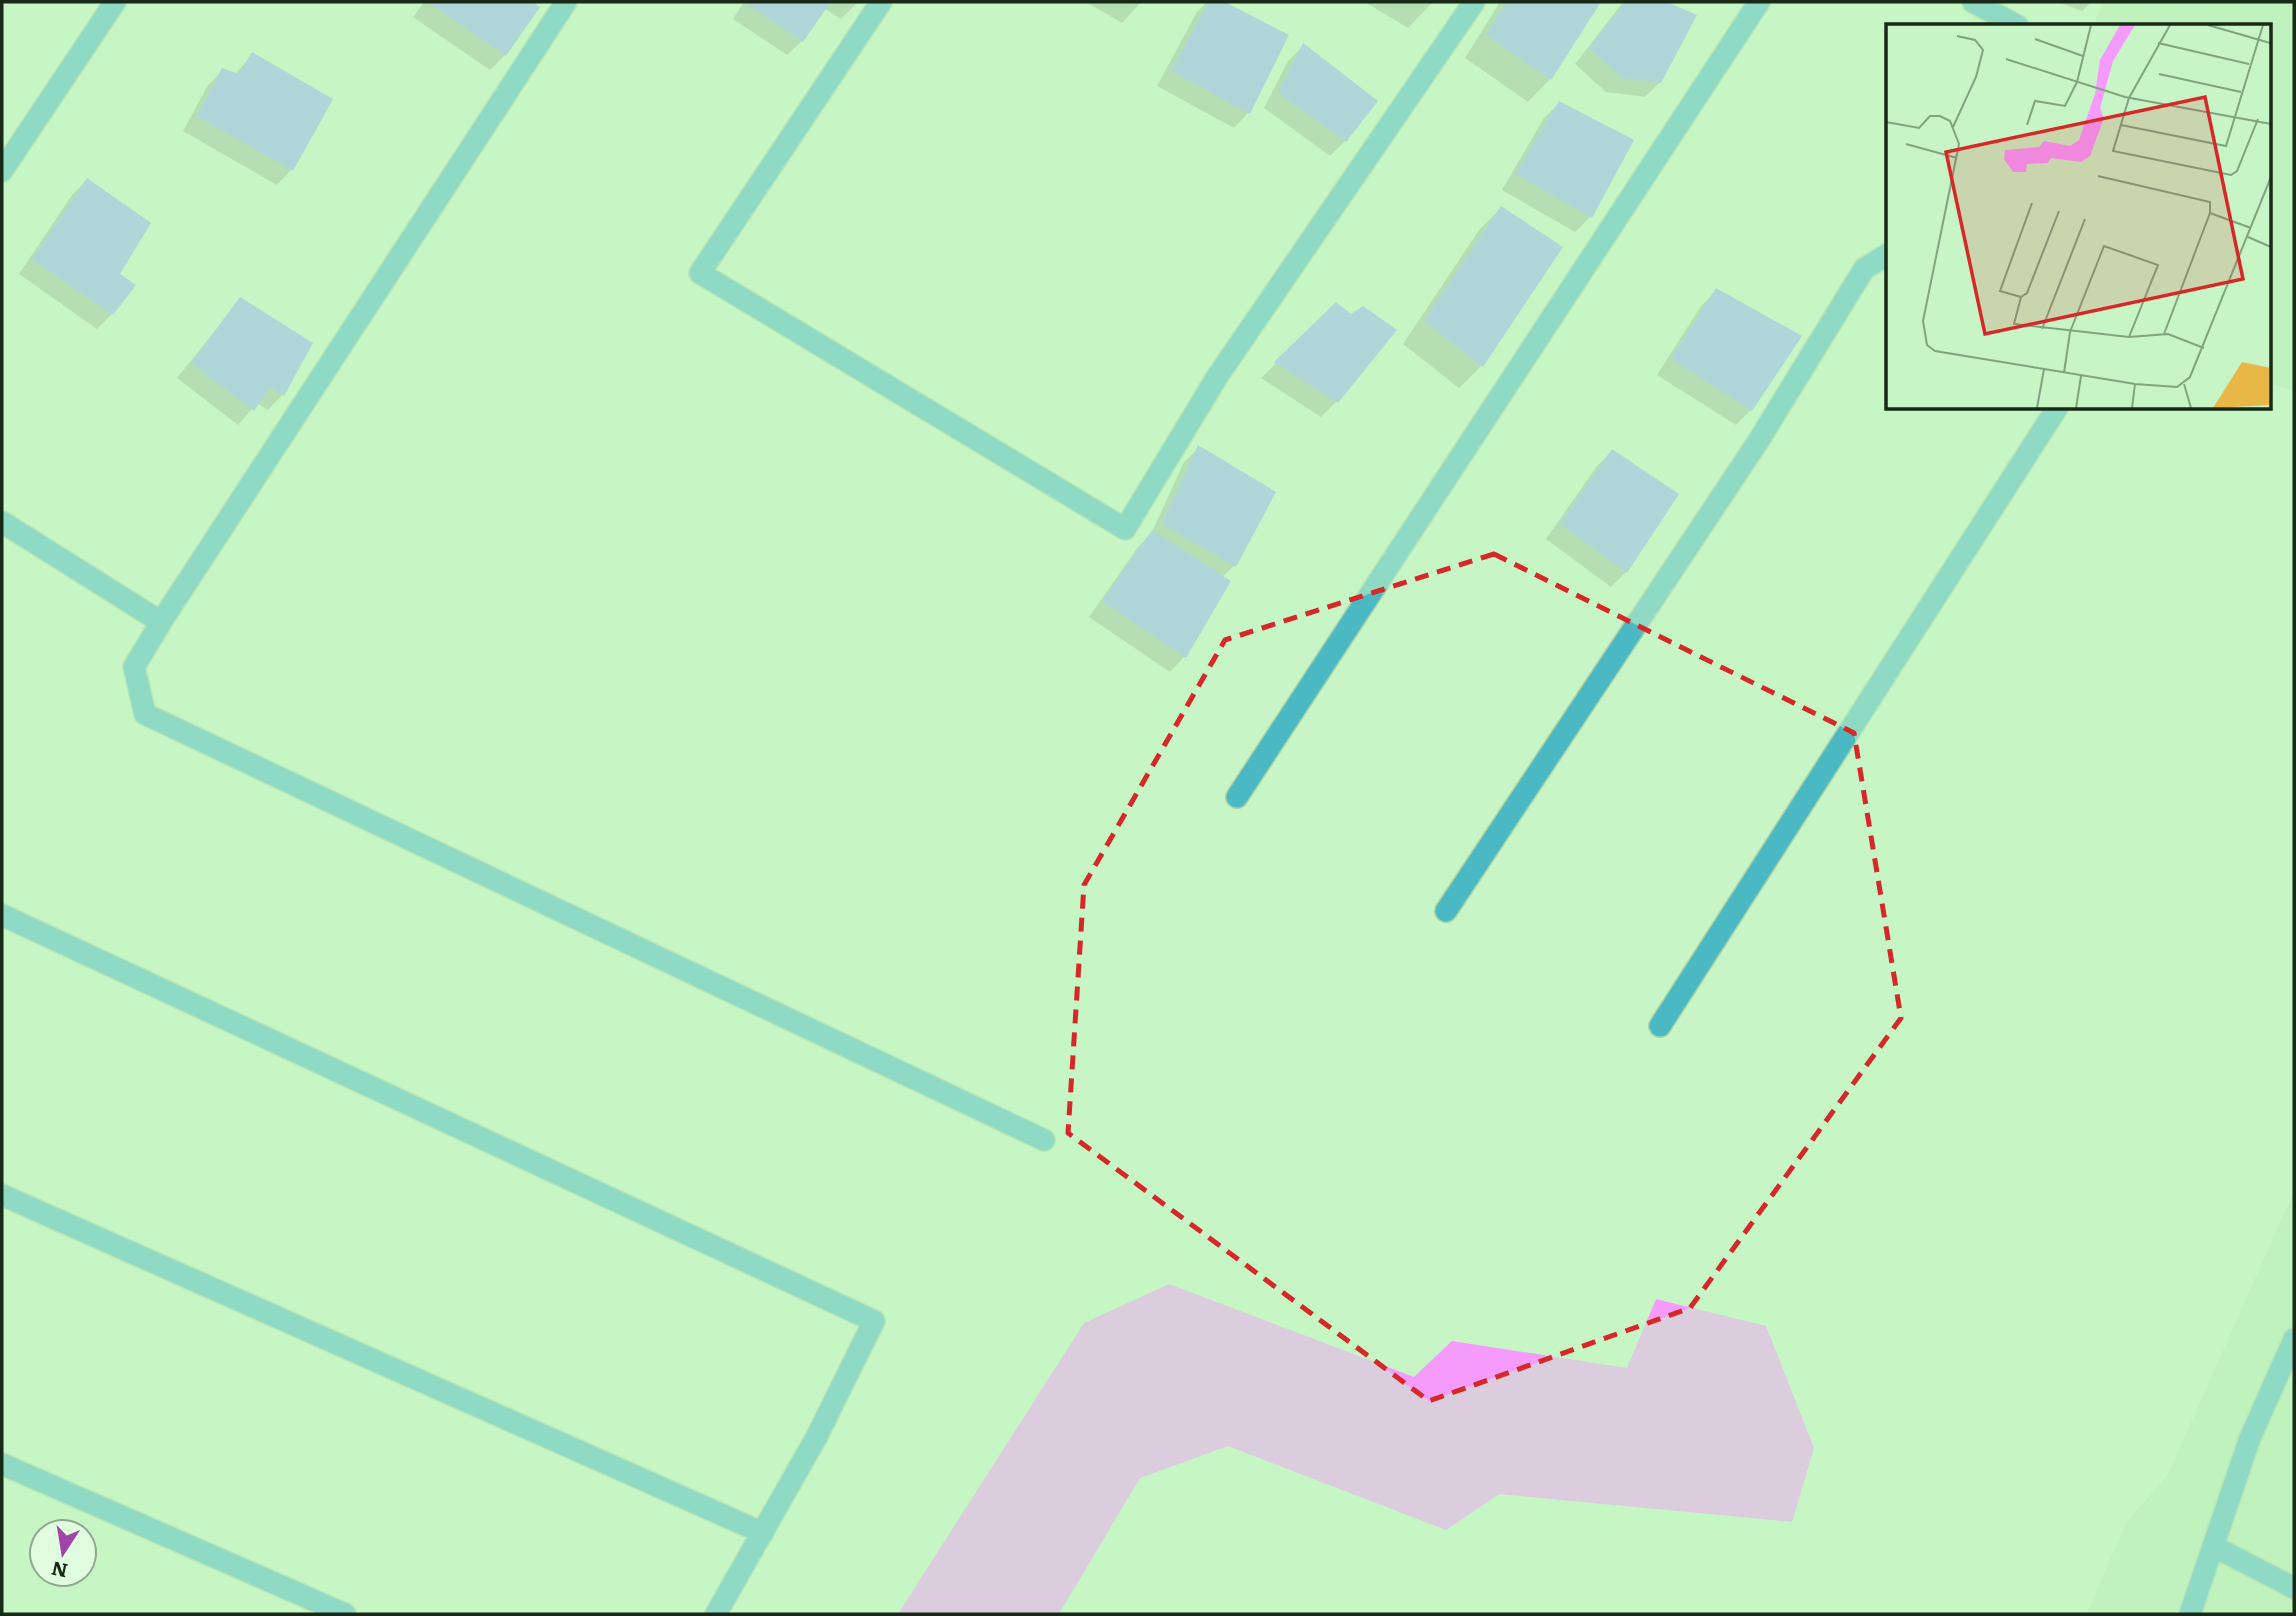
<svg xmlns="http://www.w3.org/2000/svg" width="2296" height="1616" font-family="Literata,serif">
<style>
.built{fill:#b9edb7}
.water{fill:#f59bfd}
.shadow{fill:#0003}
.building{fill:#92b1f1}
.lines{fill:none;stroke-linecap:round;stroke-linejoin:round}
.minor-casing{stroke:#a8d0a6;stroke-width:24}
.minor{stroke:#4ab9c3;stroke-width:21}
.marked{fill:none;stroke:#d62828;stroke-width:5;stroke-dasharray:14 9;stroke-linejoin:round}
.inset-road{fill:none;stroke:#81a380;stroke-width:2}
.view{fill:#d62828;fill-opacity:0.15;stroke:#d62828;stroke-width:3.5}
.inset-edge{fill:none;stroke:#182918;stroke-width:3.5}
</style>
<rect width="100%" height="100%" fill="#c7f5c5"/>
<!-- built -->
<path class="built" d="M2103,2h191v390l-24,-9v-357h-177z
M2294,1191v423h-207l39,-91 42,-49z"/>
<!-- water -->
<path class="water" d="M1169,1284l245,93 38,-36 175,27 29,-69 110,27 48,122 -22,74 -293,-28 -53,36 -218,-84 -88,32 -81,136h-161l186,-291z"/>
<!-- shadow -->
<path class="shadow" d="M424,2h106l8,5 -33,48 -15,15 -77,-53z
M744,2h114l-17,17 -17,-11 -22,33 -15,14 -54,-36z
M1086,2h55l-19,21z
M1207,2h14l65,34 -38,77 -14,15 -77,-42 40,-74z
M1365,2h68l-25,26z
M1500,2h99l-49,77 -22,23 -63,-44z
M1623,2h41l6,4 -10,76 -15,15 -39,-5 -31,-28z
M2058,2h33l-9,9z
M1303,46l42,95 -15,15 -66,-48 24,-47z
M253,54l78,46 -40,70 -14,15 -94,-54 25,-46 15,-15 12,4z
M1559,103l73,38 -42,76 -15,15 -73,-42 42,-72z
M87,180l31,95 -6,39 -15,15 -78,-55 53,-79z
M1501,208l-20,158 -22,22 -56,-44 76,-114z
M1716,291l35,119 -15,15 -79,-50 44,-69z
M241,299l70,44 -29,52 -14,15 -11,-7 -19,22 -61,-47z
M1336,304l15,12 -15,86 -15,15 -60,-39z
M1199,448l35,118 -12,11 7,4 -45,76 -14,15 -81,-55 49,-70 13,-13 33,-72z
M1612,451l64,43 -50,78 -15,15 -65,-48 51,-73z"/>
<!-- building -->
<path class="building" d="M428,2h105l7,5 -34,49z
M744,2h85l1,1 -27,39z
M1208,2h17l64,33 -39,79 -79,-43z
M1507,2h94l-50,78 -65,-45z
M1625,2h42l30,13 -36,68 -40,-5 -32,-30z
M1303,43l75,58 -32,41 -68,-49z
M252,52l81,47 -40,72 -96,-55 25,-48 17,6z
M1559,101l75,39 -42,78 -77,-44z
M87,178l64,45 -31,51 16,11 -23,30 -81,-56z
M1501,206l62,41 -80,120 -59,-46z
M1716,288l86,48 -50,75 -81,-52z
M240,297l73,46 -29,53 -14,-9 -16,24 -63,-48z
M1336,302l15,12 12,-8 34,24 -59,73 -64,-41z
M1198,445l78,47 -40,75 -74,-43z
M1612,449l67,45 -52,79 -67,-49z
M1152,530l79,51 -45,77 -84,-57z"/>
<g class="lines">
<defs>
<path id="minor" d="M881,2l-181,271 425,256 92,-152 257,-375
M1973,2l45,24
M2,171l113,-169
M2,522l159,100 -27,45 11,47 899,426
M161,622l405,-620
M1237,797l522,-795
M1446,911l313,-471 105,-171 24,-15
M2,915l872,406 -58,117 -100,176
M1660,1026l397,-618
M2,1195l761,338
M2,1464l343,150
M2213,1546l81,42
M2190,1614l60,-176 44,-99"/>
</defs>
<!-- minor casing -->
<use href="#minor" class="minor-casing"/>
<!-- minor -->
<use href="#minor" class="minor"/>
</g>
<!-- marked area -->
<path d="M0 0H2296V1616H0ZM1494,554l360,179 47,285 -211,290 -261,93 -361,-268 16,-248 141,-245z" fill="#c7f5c5" fill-opacity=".55" fill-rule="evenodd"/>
<path class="marked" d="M1494,554l360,179 47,285 -211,290 -261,93 -361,-268 16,-248 141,-245z"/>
<!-- overview -->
<g transform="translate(1886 24)">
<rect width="385" height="385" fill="#c7f5c5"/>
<path d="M356,338l29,6v37l-58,3z" fill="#e9b745"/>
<path d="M234,1h15l-22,36 -13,47 4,10 -14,38 -9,6 -30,-4 -3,5 -21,1 -1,8h-13l-9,-13 1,-9 34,-3 5,-6 26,5 9,-6 16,-46 5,-34z" fill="#f59bfd"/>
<path class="inset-road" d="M284,1l-41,73 -16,53 118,24 6,-4 21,-52M322,1l62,18M149,15l48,17M272,19l91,21M120,35l119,38 146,27M273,50l82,18M0,98l33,6 11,-12h10l10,5 9,23 -36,177 4,24 8,6 200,33 42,3 13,-10 81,-200M141,101l8,-24 30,5 12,-24 14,-57M235,101l105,21 37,-121M67,103l23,-50 7,-27 -8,-10 -18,-4M20,120l51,14M212,152l112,26v11l41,15M173,187l-32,82 -6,4 -7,27 115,13 39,-3 36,14M362,213l23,10M135,273l-21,-6 32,-88M156,305l43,-110M278,310l46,-121M178,349l6,-41 34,-86 54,19 -29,72M298,360l7,24M151,384l7,-39M190,384l5,-32M246,384l3,-24"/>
<path class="view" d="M319,73l38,182 -258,55 -39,-182z"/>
<rect width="385" height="385" class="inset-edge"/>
</g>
<!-- border -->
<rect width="2296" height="1616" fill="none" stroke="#182918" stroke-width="7"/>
<!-- north arrow -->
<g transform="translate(63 1553) rotate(192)"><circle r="33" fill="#e1fde0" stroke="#91a890" stroke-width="2"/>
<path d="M0-5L12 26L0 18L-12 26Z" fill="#a243ac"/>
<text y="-10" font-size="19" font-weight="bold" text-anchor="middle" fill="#182918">N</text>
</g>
</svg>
